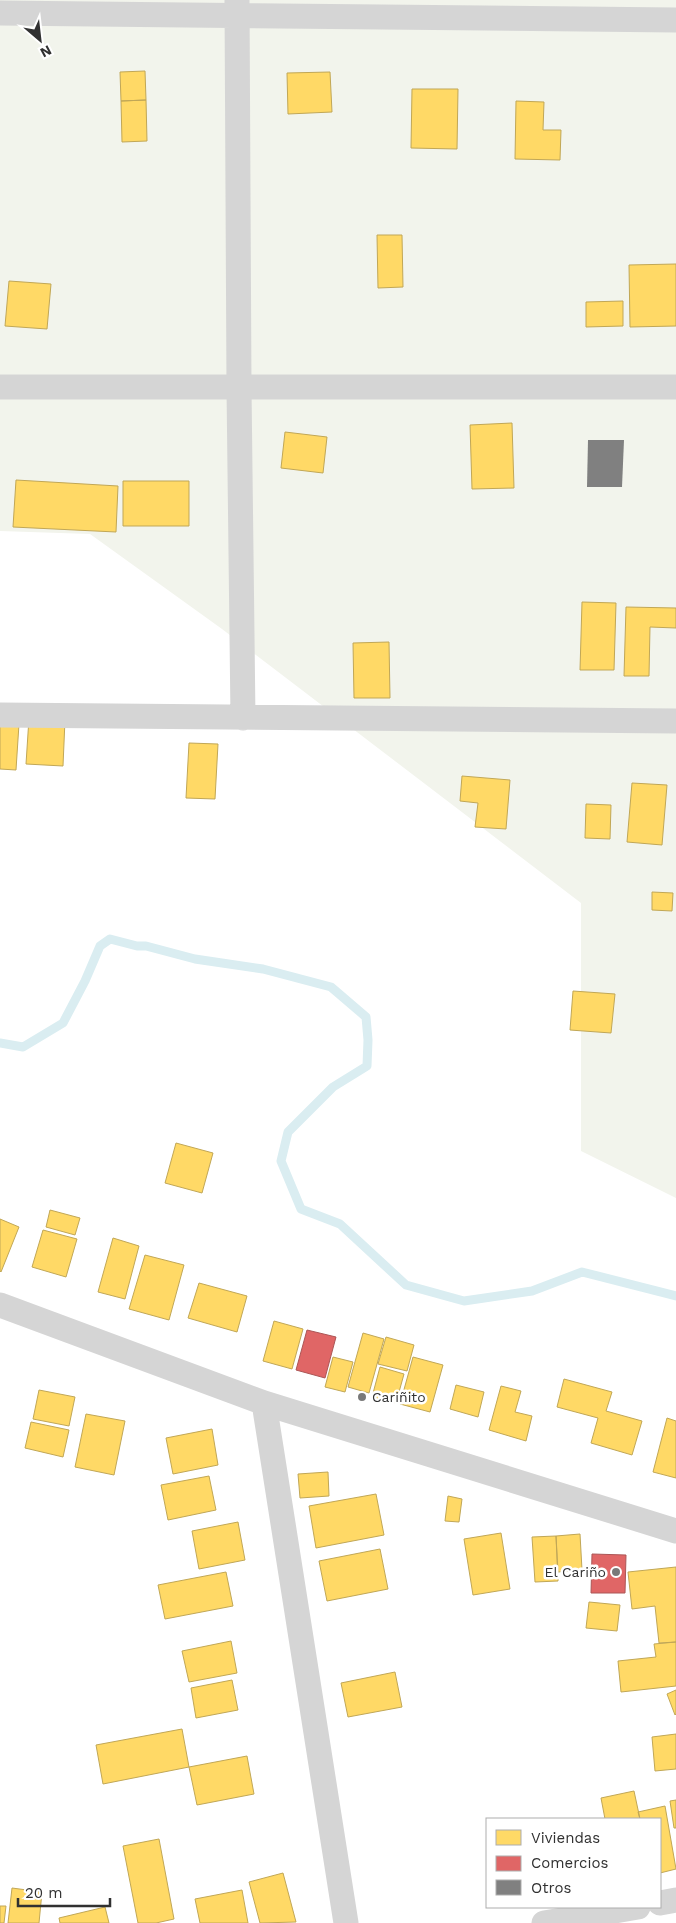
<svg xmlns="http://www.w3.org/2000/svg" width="676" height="1923" font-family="'Work Sans',sans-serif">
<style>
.green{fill:#f2f4ec}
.homes{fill:#ffd966;stroke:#c1a756}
.shops{fill:#e06666;stroke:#ac5656}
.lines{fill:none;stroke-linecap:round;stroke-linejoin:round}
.stream{stroke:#daedf1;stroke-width:9}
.building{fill:#808080}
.street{stroke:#d5d5d5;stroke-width:25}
.poi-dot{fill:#797979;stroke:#fff;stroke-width:2}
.labels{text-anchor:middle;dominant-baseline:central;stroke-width:5;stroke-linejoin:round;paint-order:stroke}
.poi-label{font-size:14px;fill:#313131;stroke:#fff;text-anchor:start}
</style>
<rect width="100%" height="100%" fill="#fff"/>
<!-- green -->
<path class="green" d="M0,0h676v1198l-95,-47v-248l-359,-274 -132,-95 -90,-3z"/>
<!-- homes -->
<path class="homes" d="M145,71l1,29 -25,1 -1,-29z
M330,72l2,40 -44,2 -1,-41z
M412,89h46l-1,60 -46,-1z
M146,100l1,41 -25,1 -1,-41z
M516,101l28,1 -1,28h18l-1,30 -45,-1z
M377,235h25l1,52 -25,1z
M676,264v62l-46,1 -1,-62z
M9,281l42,3 -4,45 -42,-3z
M623,301v25l-37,1v-25z
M512,423l2,65 -42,1 -2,-64z
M285,432l42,5 -4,36 -42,-5z
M16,480l102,6 -2,46 -103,-5z
M123,481h66v45h-66z
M582,602l34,1 -2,67h-34z
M626,607l50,1v20l-26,-1 -1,49h-25z
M389,642l1,56h-36l-1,-55z
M29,718l36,2 -2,46 -37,-2z
M0,723l19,1 -3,46 -16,-1z
M189,743l29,1 -3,55 -29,-1z
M462,776l48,4 -4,49 -31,-2 3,-24 -18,-2z
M632,783l35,2 -5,60 -35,-3z
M586,804l25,1 -1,34 -25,-1z
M652,892l21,1 -1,18 -20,-1z
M573,991l42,3 -4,39 -41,-3z
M176,1143l37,10 -11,40 -37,-10z
M50,1210l30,8 -5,17 -29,-8z
M0,1219l19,8 -18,45 -1,-1z
M43,1230l34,9 -11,38 -34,-10z
M113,1238l26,8 -14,53 -27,-7z
M145,1255l39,10 -15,55 -40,-11z
M199,1283l48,13 -10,36 -49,-14z
M274,1321l29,8 -11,40 -29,-8z
M363,1333l21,6 -15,54 -21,-6z
M386,1337l28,8 -7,26 -29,-7z
M333,1357l20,5 -8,30 -20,-5z
M413,1357l30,8 -13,47 -30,-8z
M380,1367l24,7 -8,29 -24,-6z
M564,1379l48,13 -6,19 36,10 -10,34 -41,-12 7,-25 -41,-11z
M456,1385l28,7 -6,25 -28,-8z
M501,1386l20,5 -6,21 17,4 -6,25 -37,-11z
M39,1390l36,7 -6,29 -36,-7z
M86,1414l39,7 -11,54 -39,-8z
M667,1418l9,3v57l-23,-6z
M31,1422l38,8 -6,27 -38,-9z
M212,1429l6,36 -45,9 -7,-36z
M328,1472l1,24 -29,2 -2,-24z
M209,1476l7,34 -48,10 -7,-35z
M376,1494l8,41 -68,13 -7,-42z
M448,1496l14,3 -3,23 -14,-1z
M238,1522l7,38 -46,9 -7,-38z
M501,1533l9,56 -37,6 -9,-56z
M580,1534l2,36 -24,2 -2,-36z
M556,1536l2,45 -23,1 -3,-45z
M380,1549l8,40 -61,12 -8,-40z
M676,1567v75l-17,1 -4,-37 -23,3 -4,-37z
M226,1572l7,34 -68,13 -7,-34z
M589,1602l31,3 -3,26 -31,-3z
M231,1641l6,32 -48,9 -7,-31z
M676,1642v44l-55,6 -3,-31 38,-4 -2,-13z
M395,1672l7,35 -54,10 -7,-34z
M232,1680l6,30 -42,8 -5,-30z
M676,1690v24l-1,1 -8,-21z
M182,1729l7,38 -86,17 -7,-39z
M676,1734v35l-21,2 -3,-34z
M247,1756l7,38 -57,11 -8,-38z
M634,1791l6,28h-35l-4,-21z
M676,1800v28h-2l-4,-27z
M665,1806l11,63 -16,4v-54h-20l-2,-7z
M159,1839l15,80 -18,4h-18l-15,-77z
M283,1873l13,49 -36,1 -11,-41z
M12,1888l30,4 -3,31h-31z
M242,1890l6,33h-48l-5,-24z
M0,1906h6l-2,17h-4z
M105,1907l4,16h-49l-1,-5z"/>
<!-- shops -->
<path class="shops" d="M307,1330l29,7 -11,41 -29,-8z
M592,1554l34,1 -1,38h-34z"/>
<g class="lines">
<!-- stream -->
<path class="stream" d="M0,1043l23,4 40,-24 22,-42 15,-35 10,-7 27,7h9l49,13 68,10 68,18 35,30 2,23 -1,26 -34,21 -45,45 -7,29 20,48 39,15 66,61 58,16 68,-10 50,-19 94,24"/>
</g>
<!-- building -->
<path class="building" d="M588,440h36l-2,47h-35z"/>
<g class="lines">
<!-- street -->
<path class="street" d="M237,0l2,388 4,330
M0,13l676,7
M0,387h676
M0,715l676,6
M0,1305l264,98 412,128
M264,1403l82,520
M660,1903l16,-3
M544,1923l94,-16"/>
</g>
<!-- markers -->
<g class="poi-dot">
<circle cx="362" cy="1397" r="5"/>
<circle cx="616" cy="1572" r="5"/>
</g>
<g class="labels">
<!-- poi labels -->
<g class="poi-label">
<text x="372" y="1397">Cariñito</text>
<text x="606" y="1572" text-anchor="end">El Cariño</text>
</g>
</g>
<!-- legend -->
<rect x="486" y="1818" width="175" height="90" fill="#ffffff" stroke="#adadad"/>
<rect x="496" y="1830" width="25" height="15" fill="#ffd966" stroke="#adadad"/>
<text x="531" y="1843" font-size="15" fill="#313131">Viviendas</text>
<rect x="496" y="1856" width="25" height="15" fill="#e06666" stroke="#adadad"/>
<text x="531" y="1868" font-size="15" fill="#313131">Comercios</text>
<rect x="496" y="1880" width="25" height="15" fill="#808080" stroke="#adadad"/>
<text x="531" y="1893" font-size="15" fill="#313131">Otros</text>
<!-- north arrow -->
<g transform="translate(40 40) rotate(152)" stroke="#ffffff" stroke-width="4" paint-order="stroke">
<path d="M0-4L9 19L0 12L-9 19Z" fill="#313131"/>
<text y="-8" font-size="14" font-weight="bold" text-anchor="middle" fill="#313131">N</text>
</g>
<!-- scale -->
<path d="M18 1898v8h92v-8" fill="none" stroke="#313131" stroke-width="2.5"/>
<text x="25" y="1898" font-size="15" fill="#313131" stroke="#ffffff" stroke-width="4" paint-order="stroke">20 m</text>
</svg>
